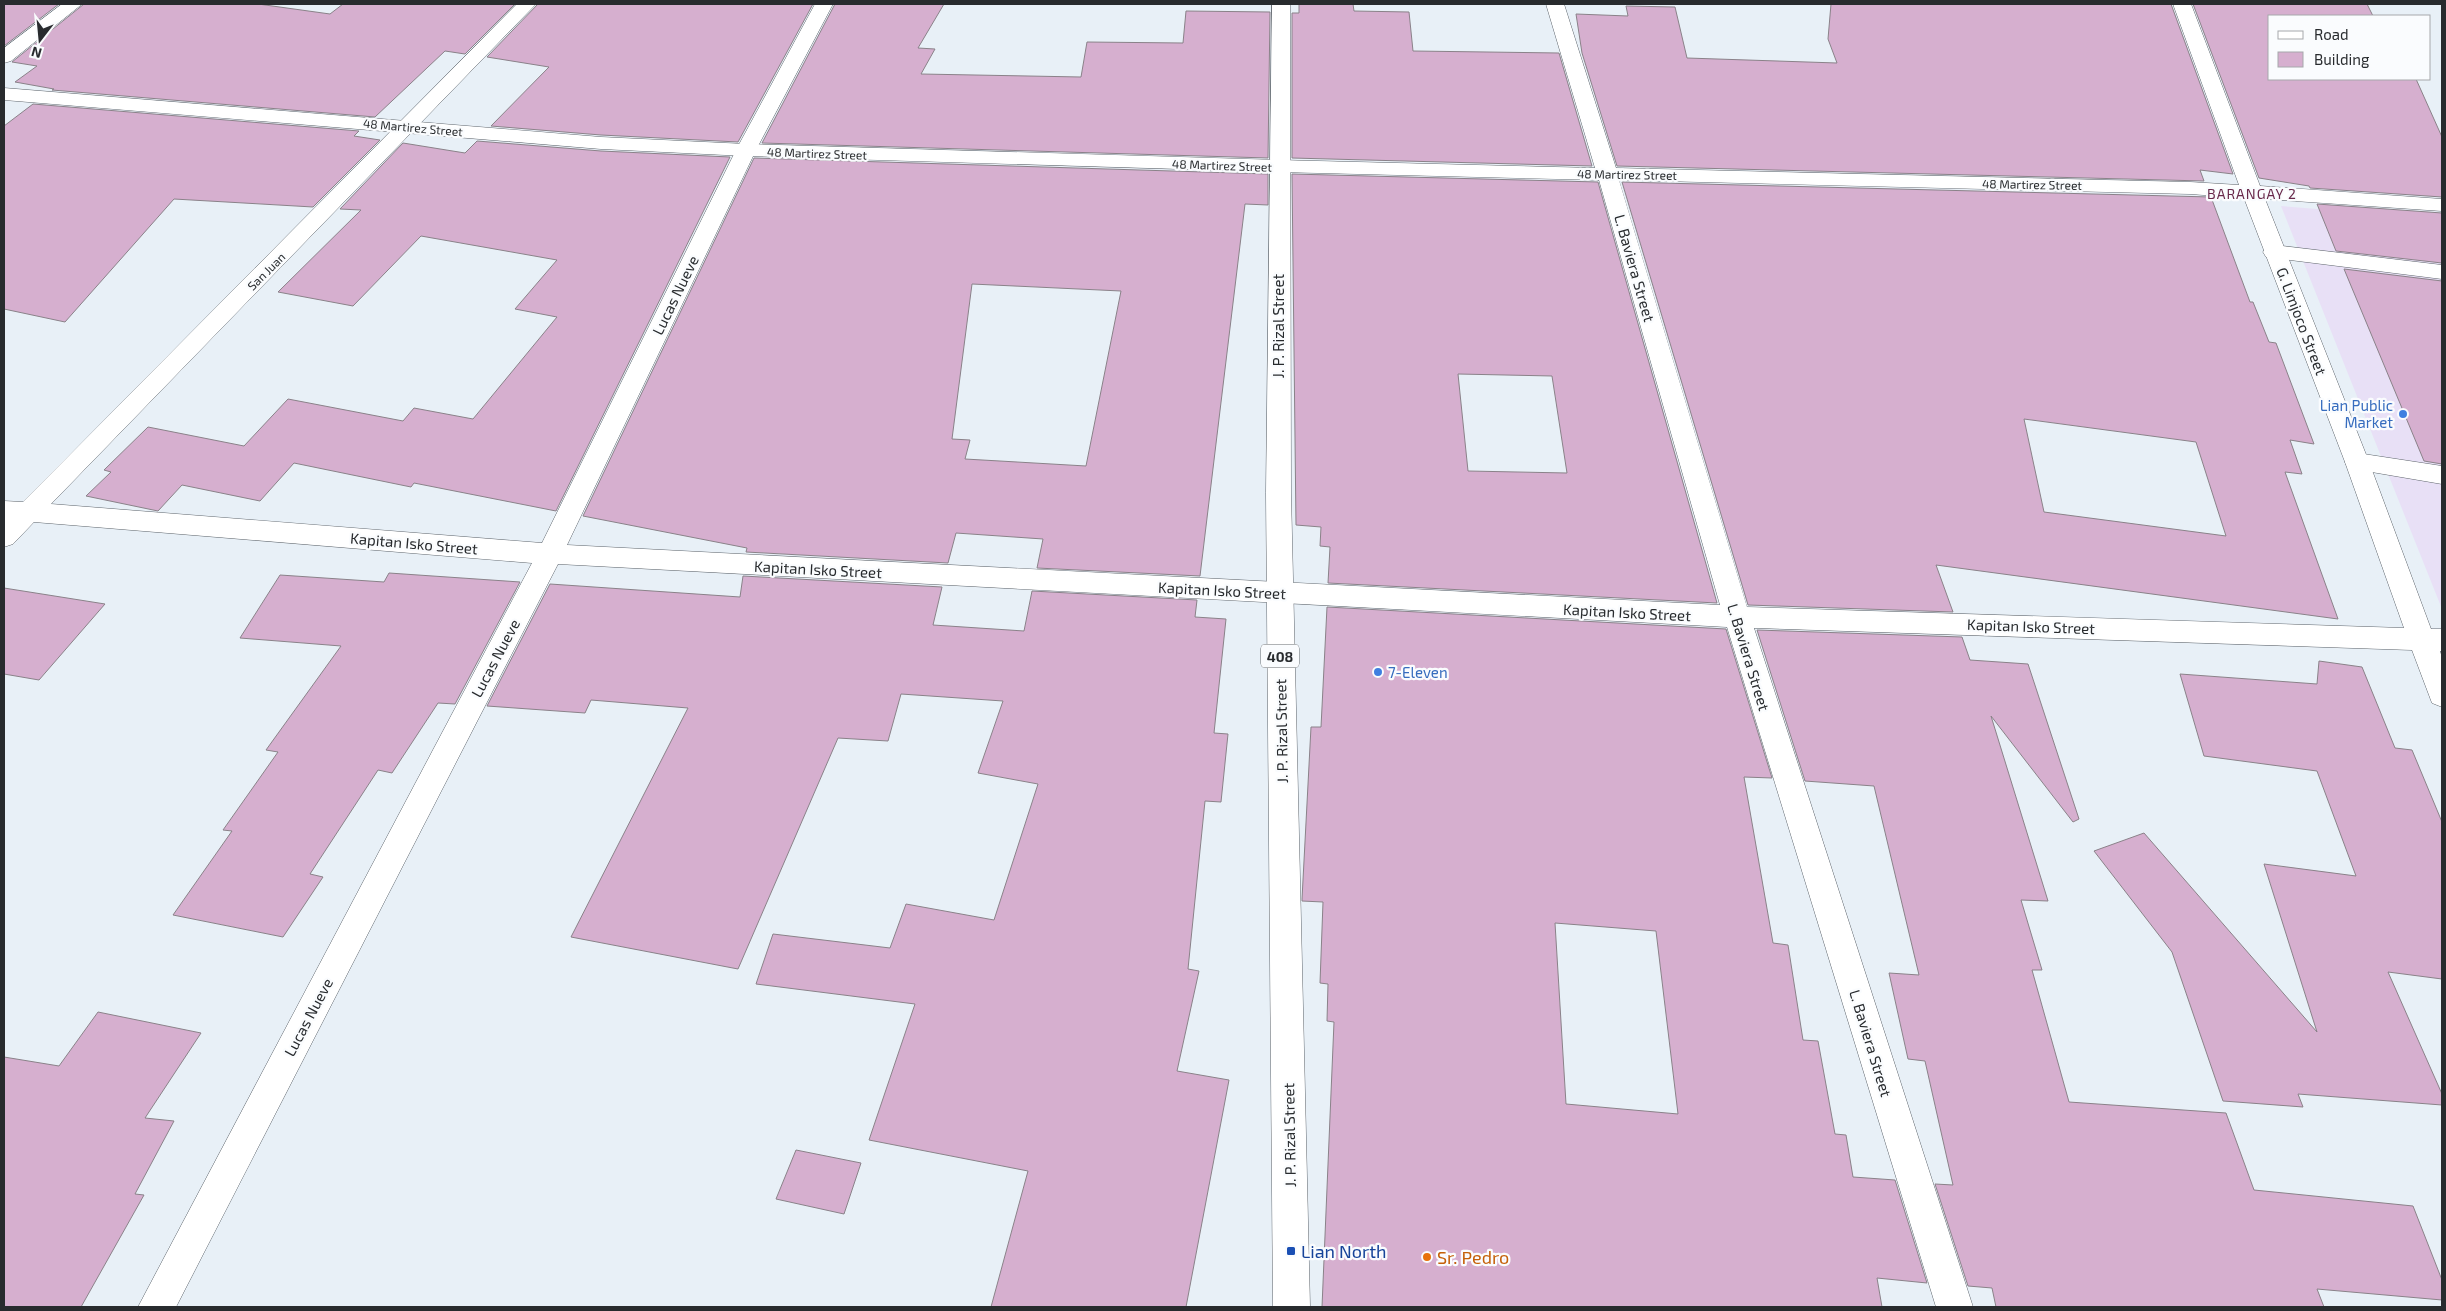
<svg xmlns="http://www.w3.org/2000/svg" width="2446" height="1311" font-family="'Exo 2',sans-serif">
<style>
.commercial{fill:#e8e0f6}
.building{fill:#d6afcf;stroke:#8a8289;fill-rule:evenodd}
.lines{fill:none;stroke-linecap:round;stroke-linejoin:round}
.service-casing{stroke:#5e656c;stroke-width:1}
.minor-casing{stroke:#5e656c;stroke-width:1}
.tertiary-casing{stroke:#5e656c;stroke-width:1}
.primary-casing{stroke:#5e656c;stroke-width:1}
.service{fill:#fff;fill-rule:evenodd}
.minor{fill:#fff;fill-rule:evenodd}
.tertiary{fill:#fff;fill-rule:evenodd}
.primary{fill:#fff;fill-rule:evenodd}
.shop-dot{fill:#3f7fe0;stroke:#fafcfe;stroke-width:2}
.transit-dot{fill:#1a4fb4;stroke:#fafcfe;stroke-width:2}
.food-dot{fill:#e8710a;stroke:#fafcfe;stroke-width:2}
.labels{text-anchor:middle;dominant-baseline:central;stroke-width:4.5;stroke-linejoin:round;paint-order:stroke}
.far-street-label{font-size:12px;fill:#282b2e;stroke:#fafcfe}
.far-neighbourhood-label{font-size:14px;letter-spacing:1px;fill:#68294b;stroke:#fafcfe}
.shield{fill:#fafcfe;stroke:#676a6c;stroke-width:1}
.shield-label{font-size:14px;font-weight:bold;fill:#282b2e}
.street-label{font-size:15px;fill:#282b2e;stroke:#fafcfe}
.shop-label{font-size:15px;fill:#366cbe;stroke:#fafcfe;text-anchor:end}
.near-transit-label{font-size:18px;fill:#164399;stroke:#fafcfe;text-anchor:start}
.near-food-label{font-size:18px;fill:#c56008;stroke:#fafcfe;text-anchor:start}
</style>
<rect width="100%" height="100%" fill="#e8f0f7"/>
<!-- commercial -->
<path class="commercial" d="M2281,206l161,13v390z"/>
<!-- building -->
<path class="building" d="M4,4h55l-55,42z
M84,4h174l72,10 13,-10h172l-50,50 -20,-3 -70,66 -323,-27 2,-1 -39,-7 22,-16 -25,-4z
M538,4h275l-75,138 -137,-7 -110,-9 58,-59 -62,-10z
M835,4h109l-26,44 17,1 -14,25 160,3 6,-35 96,1 3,-32 84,1 -2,146 -506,-15z
M1299,4h54l1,7 55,1 4,39 146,2 33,113 -300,-8v-145h7z
M1831,4h340l62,170 -33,-4 4,11 -587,-15 -35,-113 -6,-39 52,2 -2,-10 49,1 12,51 150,5 -9,-24z
M2193,4h174l6,12h-103v63h146l26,58v60l-132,-9 -1,-2 -50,-8z
M33,104l326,27 -5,5 26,4 -67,67 -139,-8 -109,123 -61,-13v-183z
M477,141l124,10 129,6 -174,354 -142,-28 -3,4 -117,-24 -34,38 -78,-16 -24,26 -72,-15 25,-24 -7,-2 44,-43 96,19 44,-47 115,22 11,-13 59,11 84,-102 -42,-8 42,-49 -136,-24 -68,70 -75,-14 83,-82 -21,-1 63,-66 62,10z
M754,158l514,16v31l-23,-1 -45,372 -163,-8 6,-29 -87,-6 -8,30 -202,-11 1,-4 -164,-32zM972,284l149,7 -35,175 -121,-7 5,-19 -18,-1z
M1292,174l306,8 119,421 -389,-20 2,-36 -10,-1 1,-19 -25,-2zM1458,374l94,2 15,97 -99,-2z
M1622,182l589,15 39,105h3l16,40 7,1 38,101 -24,-4 12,34 -17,-2 53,147 -402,-54 17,47 -205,-7zM2024,419l172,23 30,94 -182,-24z
M2317,204l125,9v50l-106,-12z
M2344,269l98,12v183l-18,-3z
M389,573l131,9 -65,122 -17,-1 -46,70 -14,-3 -68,104 13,3 -40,60 -110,-22 59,-84 -9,-1 55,-78 -12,-2 75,-104 -101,-8 40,-63 104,7z
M743,576l199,11 -9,38 91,6 8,-40 165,9 -2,17 31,2 -12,114 14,1 -7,68 -16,-1 -17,168 11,2 -22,100 52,9 -43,227h-195l37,-136 -159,-31 46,-136 -159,-20 17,-50 117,14 16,-44 88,16 44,-136 -60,-11 25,-72 -102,-7 -13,47 -50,-3 -100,231 -167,-32 117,-229 -97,-8 -6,13 -98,-7 63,-122 190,13z
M4,588l101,16 -66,76 -35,-6z
M1327,607l399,22 46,149 -28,-1 29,166 15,2 15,95 15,1 17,93 11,1 7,42 42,3 32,103 -50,-5 5,29h-560l12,-285 -7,-1 1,-37 -8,-1 3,-81 -21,-1v-2l9,-172h10zM1555,923l101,8 22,183 -112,-10z
M1757,630l205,7 8,23 58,4 51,155 -6,3 -82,-106 57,185 -27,-1 21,70h-10l37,132 157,11 28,77 159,16 29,74v20l-125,-11 7,18h-328l-4,-19 -24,-2 -33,-102 18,1 -28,-124 -17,-2 -19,-86 30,2 -45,-189 -69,-5z
M2319,661l43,6 33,81 17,2 30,72v157l-54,-7 54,122v11l-144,-11 5,13 -80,-6 -51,-149 -78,-101 50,-18 173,199 -53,-168 92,12 -39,-105 -113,-15 -24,-82 137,10z
M98,1012l103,21 -56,85 29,3 -39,73 9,1 -63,112h-77v-250l55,9z
M796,1150l65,13 -17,51 -68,-15z"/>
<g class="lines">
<defs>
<path id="service" d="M2274,245l168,20v14l-176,-22 -3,-5 3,-5z
M2357,453l85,13v18l-94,-16 -3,-6 3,-6z"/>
<path id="minor" d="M62,4h20l-71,57 -7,2v-15z
M517,4h19l-485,500 491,39 194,-393 79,-146h18l-77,146 -189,395 1153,60 -121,-425 -321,-8 -7,-2 -3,-4 3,-4 7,-2 317,8 -49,-164h18l52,164 574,14 49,3 -66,-181h18l69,182 182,13v12l-177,-12 104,263 62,167h11v22h-2l2,7v49l-10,-4 -20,-53 -658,-22 219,679h-37l-209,-680 -1169,-63 -382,743h-38l394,-744 -498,-41 -21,22 -9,3v-46l19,1zM1619,180l571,14 54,4 101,264 59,166 -657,-21z"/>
<path id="tertiary" d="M4,88l597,49 145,7 532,16 7,2 3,4 -3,4 -7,2 -532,-16 -145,-7 -597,-49z"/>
<path id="primary" d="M1272,4h18l1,489 19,814h-37l-7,-814z"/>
</defs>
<!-- service casing -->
<use href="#service" class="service-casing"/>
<!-- minor casing -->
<use href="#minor" class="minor-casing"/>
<!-- tertiary casing -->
<use href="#tertiary" class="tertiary-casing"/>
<!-- primary casing -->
<use href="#primary" class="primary-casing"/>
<!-- service -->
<use href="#service" class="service"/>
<!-- minor -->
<use href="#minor" class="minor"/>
<!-- tertiary -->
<use href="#tertiary" class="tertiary"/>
<!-- primary -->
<use href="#primary" class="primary"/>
</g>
<!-- markers -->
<g class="shop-dot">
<circle cx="2403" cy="414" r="5"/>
<circle cx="1378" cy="672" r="5"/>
</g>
<rect class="transit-dot" x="1286" y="1246" width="10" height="10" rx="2.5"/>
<circle class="food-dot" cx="1427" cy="1257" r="5"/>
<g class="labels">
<!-- far-street labels -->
<g class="far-street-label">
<text transform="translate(413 127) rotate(5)">48 Martirez Street</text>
<text transform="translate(817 153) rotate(2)">48 Martirez Street</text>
<text transform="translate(1222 165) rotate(2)">48 Martirez Street</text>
<text transform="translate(1627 174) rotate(1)">48 Martirez Street</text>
<text transform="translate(2032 184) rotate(1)">48 Martirez Street</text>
<text transform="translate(266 271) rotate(-45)">San Juan</text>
</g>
<!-- far-neighbourhood labels -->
<g class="far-neighbourhood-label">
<text x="2252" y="193">BARANGAY 2</text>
</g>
<!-- shield labels -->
<rect class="shield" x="1261" y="644.5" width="38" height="23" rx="4"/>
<g class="shield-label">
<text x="1280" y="656">408</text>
</g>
<!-- street labels -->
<g class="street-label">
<text transform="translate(1635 268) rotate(74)">L. Baviera Street</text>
<text transform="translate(675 295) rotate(-64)">Lucas Nueve</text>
<text transform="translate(2302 321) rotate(69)">G. Limjoco Street</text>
<text transform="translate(1278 326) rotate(-90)">J. P. Rizal Street</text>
<text transform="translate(414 543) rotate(5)">Kapitan Isko Street</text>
<text transform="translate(818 569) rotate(3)">Kapitan Isko Street</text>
<text transform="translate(1222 590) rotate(3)">Kapitan Isko Street</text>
<text transform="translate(1627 612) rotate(3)">Kapitan Isko Street</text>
<text transform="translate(2031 626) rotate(2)">Kapitan Isko Street</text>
<text transform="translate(1749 657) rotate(73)">L. Baviera Street</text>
<text transform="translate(495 658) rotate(-62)">Lucas Nueve</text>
<text transform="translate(1281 731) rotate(-91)">J. P. Rizal Street</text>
<text transform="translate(308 1017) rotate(-62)">Lucas Nueve</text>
<text transform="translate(1871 1043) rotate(73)">L. Baviera Street</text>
<text transform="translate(1289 1135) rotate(-91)">J. P. Rizal Street</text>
</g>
<!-- shop labels -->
<g class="shop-label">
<text x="2393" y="405">Lian Public<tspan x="2393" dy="17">Market</tspan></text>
<text x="1388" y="672" text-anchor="start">7-Eleven</text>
</g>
<!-- near-transit labels -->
<g class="near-transit-label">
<text x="1301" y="1251">Lian North</text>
</g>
<!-- near-food labels -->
<g class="near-food-label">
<text x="1437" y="1257">Sr. Pedro</text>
</g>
</g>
<!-- border -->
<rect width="2446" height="1311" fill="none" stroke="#282b2e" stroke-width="10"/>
<!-- legend -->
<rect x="2268" y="15" width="162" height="65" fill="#fafcfe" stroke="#a6a8ab"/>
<rect x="2278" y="31" width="25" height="8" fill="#ffffff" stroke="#a6a8ab"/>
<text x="2314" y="40" font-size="15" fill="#282b2e">Road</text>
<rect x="2278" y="52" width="25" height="15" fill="#d6afcf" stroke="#a6a8ab"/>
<text x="2314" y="65" font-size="15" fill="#282b2e">Building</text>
<!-- north arrow -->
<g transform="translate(40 40) rotate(196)" stroke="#fafcfe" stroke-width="4" paint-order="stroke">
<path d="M0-4L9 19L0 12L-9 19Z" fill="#282b2e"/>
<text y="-8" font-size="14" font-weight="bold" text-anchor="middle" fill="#282b2e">N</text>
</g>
</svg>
